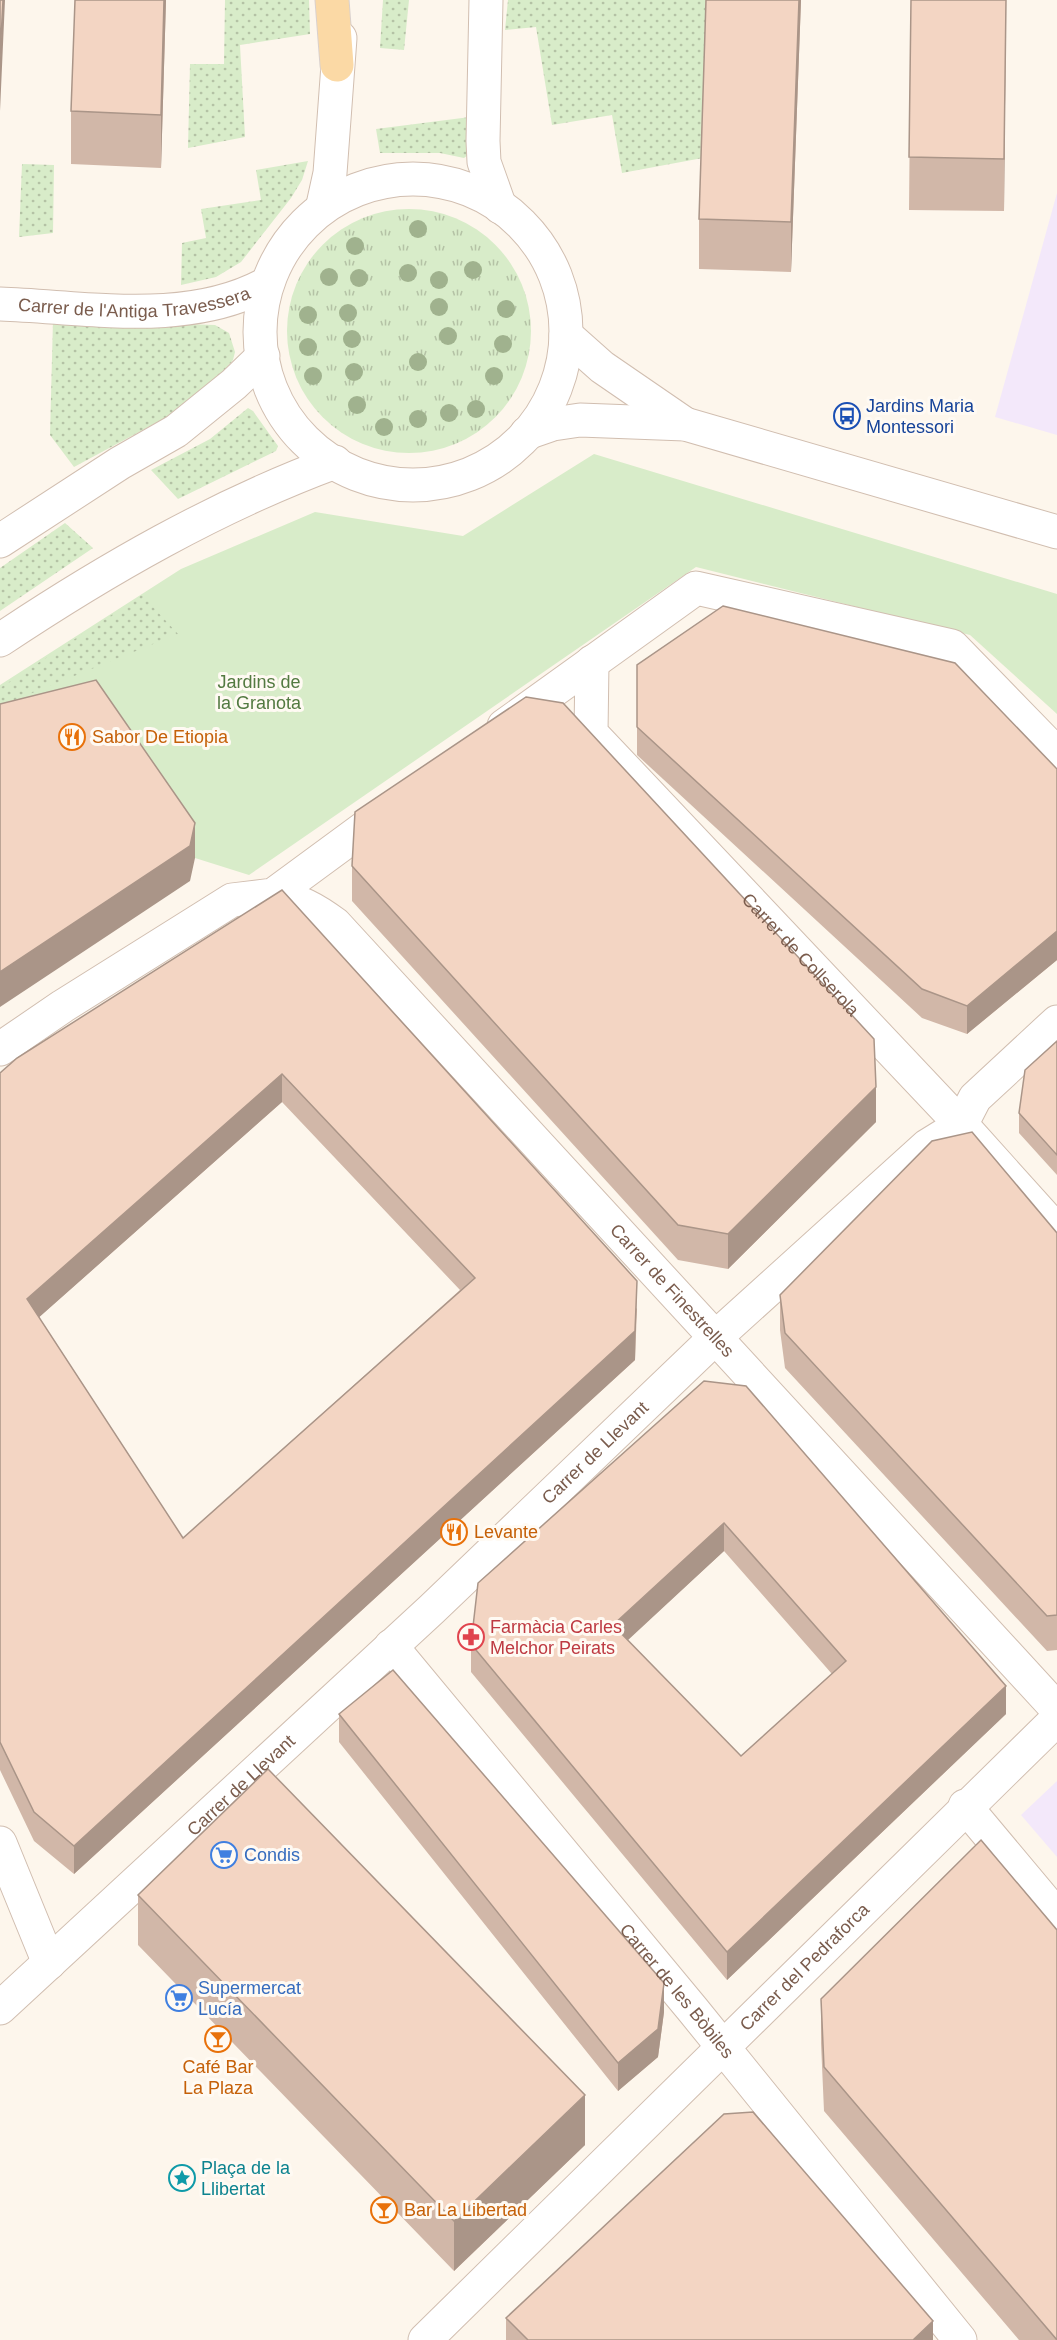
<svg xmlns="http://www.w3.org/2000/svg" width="1057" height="2340" font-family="Arial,sans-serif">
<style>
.education{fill:#f3e8fa}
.grass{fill:url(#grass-tufts)}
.park{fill:#d8ecc9}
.garden{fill:url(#garden-dots)}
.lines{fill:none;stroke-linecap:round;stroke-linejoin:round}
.minor-casing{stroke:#d1beb0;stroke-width:35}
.major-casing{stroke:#dad1cd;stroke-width:35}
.minor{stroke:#fff;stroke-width:33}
.major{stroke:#fbd9a5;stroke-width:33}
.tree{fill:#a0b28e}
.wall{fill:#d1b7a8;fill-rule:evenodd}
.shaded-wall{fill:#aa9588}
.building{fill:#f3d5c3;stroke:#aa9588;stroke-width:1.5;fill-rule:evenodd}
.labels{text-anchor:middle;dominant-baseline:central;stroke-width:6;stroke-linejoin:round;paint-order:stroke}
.street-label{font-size:18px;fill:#7a5c4d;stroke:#fffaf3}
.transit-label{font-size:18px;fill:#164399;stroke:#fffaf3;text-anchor:start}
.park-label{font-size:18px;fill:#537a41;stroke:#fffaf3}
.food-label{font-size:18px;fill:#c56008;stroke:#fffaf3;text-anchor:start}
.health-label{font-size:18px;fill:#be3a42;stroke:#fffaf3;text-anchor:start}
.shop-label{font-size:18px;fill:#366cbe;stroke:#fffaf3;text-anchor:start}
.culture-label{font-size:18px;fill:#0d838f;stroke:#fffaf3;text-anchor:start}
</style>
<defs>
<pattern id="grass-tufts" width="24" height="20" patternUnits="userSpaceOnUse" patternTransform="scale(1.5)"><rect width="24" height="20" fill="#d8ecc9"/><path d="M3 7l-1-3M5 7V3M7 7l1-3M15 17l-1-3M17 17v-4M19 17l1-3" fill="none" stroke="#b4c2a5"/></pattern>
<pattern id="garden-dots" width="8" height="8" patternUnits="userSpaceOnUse" patternTransform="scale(1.5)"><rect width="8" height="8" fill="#d8ecc9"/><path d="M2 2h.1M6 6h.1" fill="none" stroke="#b4c2a5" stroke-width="1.8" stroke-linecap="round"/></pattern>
</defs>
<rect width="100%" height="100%" fill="#fdf6ec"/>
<!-- education -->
<path class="education" d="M1057,193v242l-62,-18z
M1057,1781v76l-36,-42z"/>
<!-- grass -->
<path class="grass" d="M287 331a122 122 0 1 1 244 0a122 122 0 1 1-244 0Z"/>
<!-- park -->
<path class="park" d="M594,454l463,140v120l-87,-79 -274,-68 -447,308 -54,-17 -99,-143 -96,24v-54l181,-116 134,-57 148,24z"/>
<!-- garden -->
<path class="garden" d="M225,0h84l1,34 -70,11 5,92 -57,11 2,-84h34z
M383,0h26l-5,50 -24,-2z
M508,0h220l-4,154 -102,19 -10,-58 -60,10 -16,-98 -31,3z
M470,117l-2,38 -4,3 -24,-5h-60l-4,-24z
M308,161l-6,19 -11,18 -50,64 -25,15 -35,8 1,-42 24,-5 -5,-29 60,-9 -5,-30z
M22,164l32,1 -1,68 -34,4z
M53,320l162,5 14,8 6,19 -2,8 -11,13 -44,38 -104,56 -24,-32z
M248,408l5,3 25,35 -2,5 -98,48 -27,-29 59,-31z
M65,523l28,25 -93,63v-43z
M142,595l36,39 -178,72v-18z"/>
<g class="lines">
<defs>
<g id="minor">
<path d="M486,0l-3,141 1,21 16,45"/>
<circle cx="413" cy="332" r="153"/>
<path d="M323,205l7,-32 10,-135"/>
<path id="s1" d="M0,304c87,3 187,23 266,-20"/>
<path d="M566,335l36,32 83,57"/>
<path d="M527,433l26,-9 27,-4 105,4 372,108"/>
<path d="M0,541l120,-78 56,-32 58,-47 29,-28"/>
<path d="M0,640c105,-70 216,-134 335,-178"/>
<path id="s2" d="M592,662l-1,71 378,400 88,98"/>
<path d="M504,726l192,-138 256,58 105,108"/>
<path id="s3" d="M273,895c25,5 42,14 62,29l722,785"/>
<path d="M0,1049l63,-43 169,-106 41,-5 117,-86"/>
<path id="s4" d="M391,1646l302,364 267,330"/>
<path d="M965,1806l92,110"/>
<path d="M0,1843l49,120"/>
<path id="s5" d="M0,2008l432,-399 285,-273 210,-190 34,-21 14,-27 82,-76"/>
<path id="s6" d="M425,2340l632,-621"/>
</g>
<path id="major" d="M332,0l5,65"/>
</defs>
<!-- minor casing -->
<use href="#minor" class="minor-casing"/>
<!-- major casing -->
<use href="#major" class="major-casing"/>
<!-- minor -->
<use href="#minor" class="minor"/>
<!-- major -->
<use href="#major" class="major"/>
</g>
<!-- trees -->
<g class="tree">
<circle cx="418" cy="229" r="9"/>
<circle cx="355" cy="246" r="9"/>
<circle cx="473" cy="270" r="9"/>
<circle cx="408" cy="273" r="9"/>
<circle cx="329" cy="277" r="9"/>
<circle cx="359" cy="278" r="9"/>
<circle cx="439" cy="280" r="9"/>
<circle cx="439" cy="307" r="9"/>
<circle cx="506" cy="309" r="9"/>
<circle cx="348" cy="313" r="9"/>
<circle cx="308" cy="315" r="9"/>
<circle cx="448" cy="336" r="9"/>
<circle cx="352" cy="339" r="9"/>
<circle cx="503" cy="344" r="9"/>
<circle cx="308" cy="347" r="9"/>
<circle cx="418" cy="362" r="9"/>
<circle cx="354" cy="372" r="9"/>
<circle cx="313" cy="376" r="9"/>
<circle cx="494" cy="376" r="9"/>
<circle cx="357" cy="405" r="9"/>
<circle cx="476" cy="409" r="9"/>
<circle cx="449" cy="413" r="9"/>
<circle cx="418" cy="419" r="9"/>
<circle cx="384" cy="427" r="9"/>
</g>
<!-- wall -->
<path class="wall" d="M166,0l-5,168 -90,-4v-53z
M706,0h95l-10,272 -92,-3v-50z
M911,0h95l-2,211 -95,-1z
M637,665l420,104v191l-90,74 -45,-16 -285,-263z
M352,866l524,256 -148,147 -50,-9 -326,-359z
M282,890l355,419 -2,51 -561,514 -40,-33 -34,-71v-697zM282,1102l178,188 -277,248 -144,-221z
M1057,1041v134l-38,-42v-20z
M1057,1233v417l-10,1 -262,-283 -5,-38v-35z
M704,1381l302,333 -279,266 -256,-308v-28zM724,1551l108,123 -91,82 -114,-116z
M339,1714l325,298 -6,45 -40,34 -279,-349z
M138,1895l447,250 -131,126 -316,-326z
M821,1999l236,341h-38l-195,-229 -3,-68z
M506,2318l427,22h-427z"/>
<!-- shaded-wall -->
<path class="shaded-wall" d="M3,0h2l-5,111v-53z
M164,0h2l-5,168v-53z
M799,0h2l-10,272v-50z
M1006,0l-2,211v-52z
M195,823v35l-5,23 -190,126v-35z
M1057,931v29l-90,74v-28z
M282,1074v28l-255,226v-29z
M876,1087v35l-148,147v-35z
M637,1281l-2,79 -561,514v-28z
M724,1523v28l-111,103v-29z
M1006,1686v28l-279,266v-28z
M664,1983v29l-6,45 -40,34v-28z
M585,2095v50l-131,126v-50z
M933,2321v19h-20z"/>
<!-- building -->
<path class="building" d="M0,0h3l-3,58z
M75,0h89l-3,115 -90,-4z
M706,0h93l-8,222 -92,-3z
M911,0h95l-2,159 -95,-2z
M723,606l232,57 102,106v162l-90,75 -45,-17 -285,-262v-62z
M96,680l99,143 -5,23 -190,126v-268z
M526,697l37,6 311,336 2,48 -148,147 -50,-9 -326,-359 3,-54z
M282,890l355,391 -2,50 -561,515 -40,-34 -34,-70v-669l17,-15zM282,1074l193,204 -292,260 -156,-239z
M1057,1041v114l-38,-42 6,-43z
M972,1132l85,101v382l-10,1 -262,-283 -5,-38 152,-154z
M704,1381l42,5 260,300 -279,266 -256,-308 7,-61zM724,1523l122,138 -105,95 -128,-131z
M393,1670l271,313 -6,46 -40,34 -279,-349z
M268,1769l317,326 -131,126 -316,-326z
M981,1840l76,90v410l-233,-273 -3,-68z
M753,2112l180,209 -20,19h-385l-22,-22 218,-204z"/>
<!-- icons -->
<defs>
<symbol id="bus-ring" viewBox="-11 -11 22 22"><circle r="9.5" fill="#fffaf3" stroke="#1a4fb4" stroke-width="1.5"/><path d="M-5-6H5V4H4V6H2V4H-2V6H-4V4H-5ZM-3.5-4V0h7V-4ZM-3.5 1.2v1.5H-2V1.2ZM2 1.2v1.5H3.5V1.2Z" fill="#1a4fb4"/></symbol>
<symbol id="restaurant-ring" viewBox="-11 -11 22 22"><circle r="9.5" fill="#fffaf3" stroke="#e8710a" stroke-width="1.5"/><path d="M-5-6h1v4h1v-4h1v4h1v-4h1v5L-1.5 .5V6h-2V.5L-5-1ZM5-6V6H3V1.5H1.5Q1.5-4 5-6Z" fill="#e8710a"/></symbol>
<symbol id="pharmacy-ring" viewBox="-11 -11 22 22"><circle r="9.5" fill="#fffaf3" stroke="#e0444e" stroke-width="1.5"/><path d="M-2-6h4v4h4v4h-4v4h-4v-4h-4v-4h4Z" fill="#e0444e"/></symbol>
<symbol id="supermarket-ring" viewBox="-11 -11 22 22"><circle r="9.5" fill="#fffaf3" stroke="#3f7fe0" stroke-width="1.5"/><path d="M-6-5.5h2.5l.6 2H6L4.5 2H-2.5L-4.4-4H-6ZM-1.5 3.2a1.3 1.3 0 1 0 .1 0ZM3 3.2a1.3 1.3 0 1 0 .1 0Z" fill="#3f7fe0"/></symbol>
<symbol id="bar-ring" viewBox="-11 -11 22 22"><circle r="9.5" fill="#fffaf3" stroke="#e8710a" stroke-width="1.5"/><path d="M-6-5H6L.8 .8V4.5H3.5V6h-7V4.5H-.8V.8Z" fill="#e8710a"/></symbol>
<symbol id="sight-ring" viewBox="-11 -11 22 22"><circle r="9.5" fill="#fffaf3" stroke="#0f9aa8" stroke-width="1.5"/><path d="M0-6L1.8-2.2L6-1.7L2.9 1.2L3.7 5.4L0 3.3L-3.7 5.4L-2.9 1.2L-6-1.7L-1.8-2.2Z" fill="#0f9aa8"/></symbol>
</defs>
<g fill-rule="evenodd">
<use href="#bus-ring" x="832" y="401" width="30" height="30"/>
<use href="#restaurant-ring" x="57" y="722" width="30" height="30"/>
<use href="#restaurant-ring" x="439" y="1517" width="30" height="30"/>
<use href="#pharmacy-ring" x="456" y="1622" width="30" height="30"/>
<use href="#supermarket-ring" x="209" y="1840" width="30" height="30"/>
<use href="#supermarket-ring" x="164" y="1983" width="30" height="30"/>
<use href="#bar-ring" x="203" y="2024" width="30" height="30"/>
<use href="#sight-ring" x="167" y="2163" width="30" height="30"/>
<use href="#bar-ring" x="369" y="2195" width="30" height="30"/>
</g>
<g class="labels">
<!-- street labels -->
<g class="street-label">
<text stroke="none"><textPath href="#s1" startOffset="135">Carrer de l'Antiga Travessera</textPath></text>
<text stroke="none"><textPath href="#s2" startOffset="376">Carrer de Collserola</textPath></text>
<text stroke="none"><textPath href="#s3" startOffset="567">Carrer de Finestrelles</textPath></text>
<text stroke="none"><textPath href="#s5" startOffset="814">Carrer de Llevant</textPath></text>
<text stroke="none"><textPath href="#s5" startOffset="328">Carrer de Llevant</textPath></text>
<text stroke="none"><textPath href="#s6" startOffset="532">Carrer del Pedraforca</textPath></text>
<text stroke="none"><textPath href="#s4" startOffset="448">Carrer de les Bòbiles</textPath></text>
</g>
<!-- transit labels -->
<g class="transit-label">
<text x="866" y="406">Jardins Maria<tspan x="866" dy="21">Montessori</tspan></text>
</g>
<!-- park labels -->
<g class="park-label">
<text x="259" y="682">Jardins de<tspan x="259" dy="21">la Granota</tspan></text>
</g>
<!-- food labels -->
<g class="food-label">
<text x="92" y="737">Sabor De Etiopia</text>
<text x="474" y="1532">Levante</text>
<text x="218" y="2067" text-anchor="middle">Café Bar<tspan x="218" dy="21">La Plaza</tspan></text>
<text x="404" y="2210">Bar La Libertad</text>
</g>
<!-- health labels -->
<g class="health-label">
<text x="490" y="1627">Farmàcia Carles<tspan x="490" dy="21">Melchor Peirats</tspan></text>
</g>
<!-- shop labels -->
<g class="shop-label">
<text x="244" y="1855">Condis</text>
<text x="198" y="1988">Supermercat<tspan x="198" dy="21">Lucía</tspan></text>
</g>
<!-- culture labels -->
<g class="culture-label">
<text x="201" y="2168">Plaça de la<tspan x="201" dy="21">Llibertat</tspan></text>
</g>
</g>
</svg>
